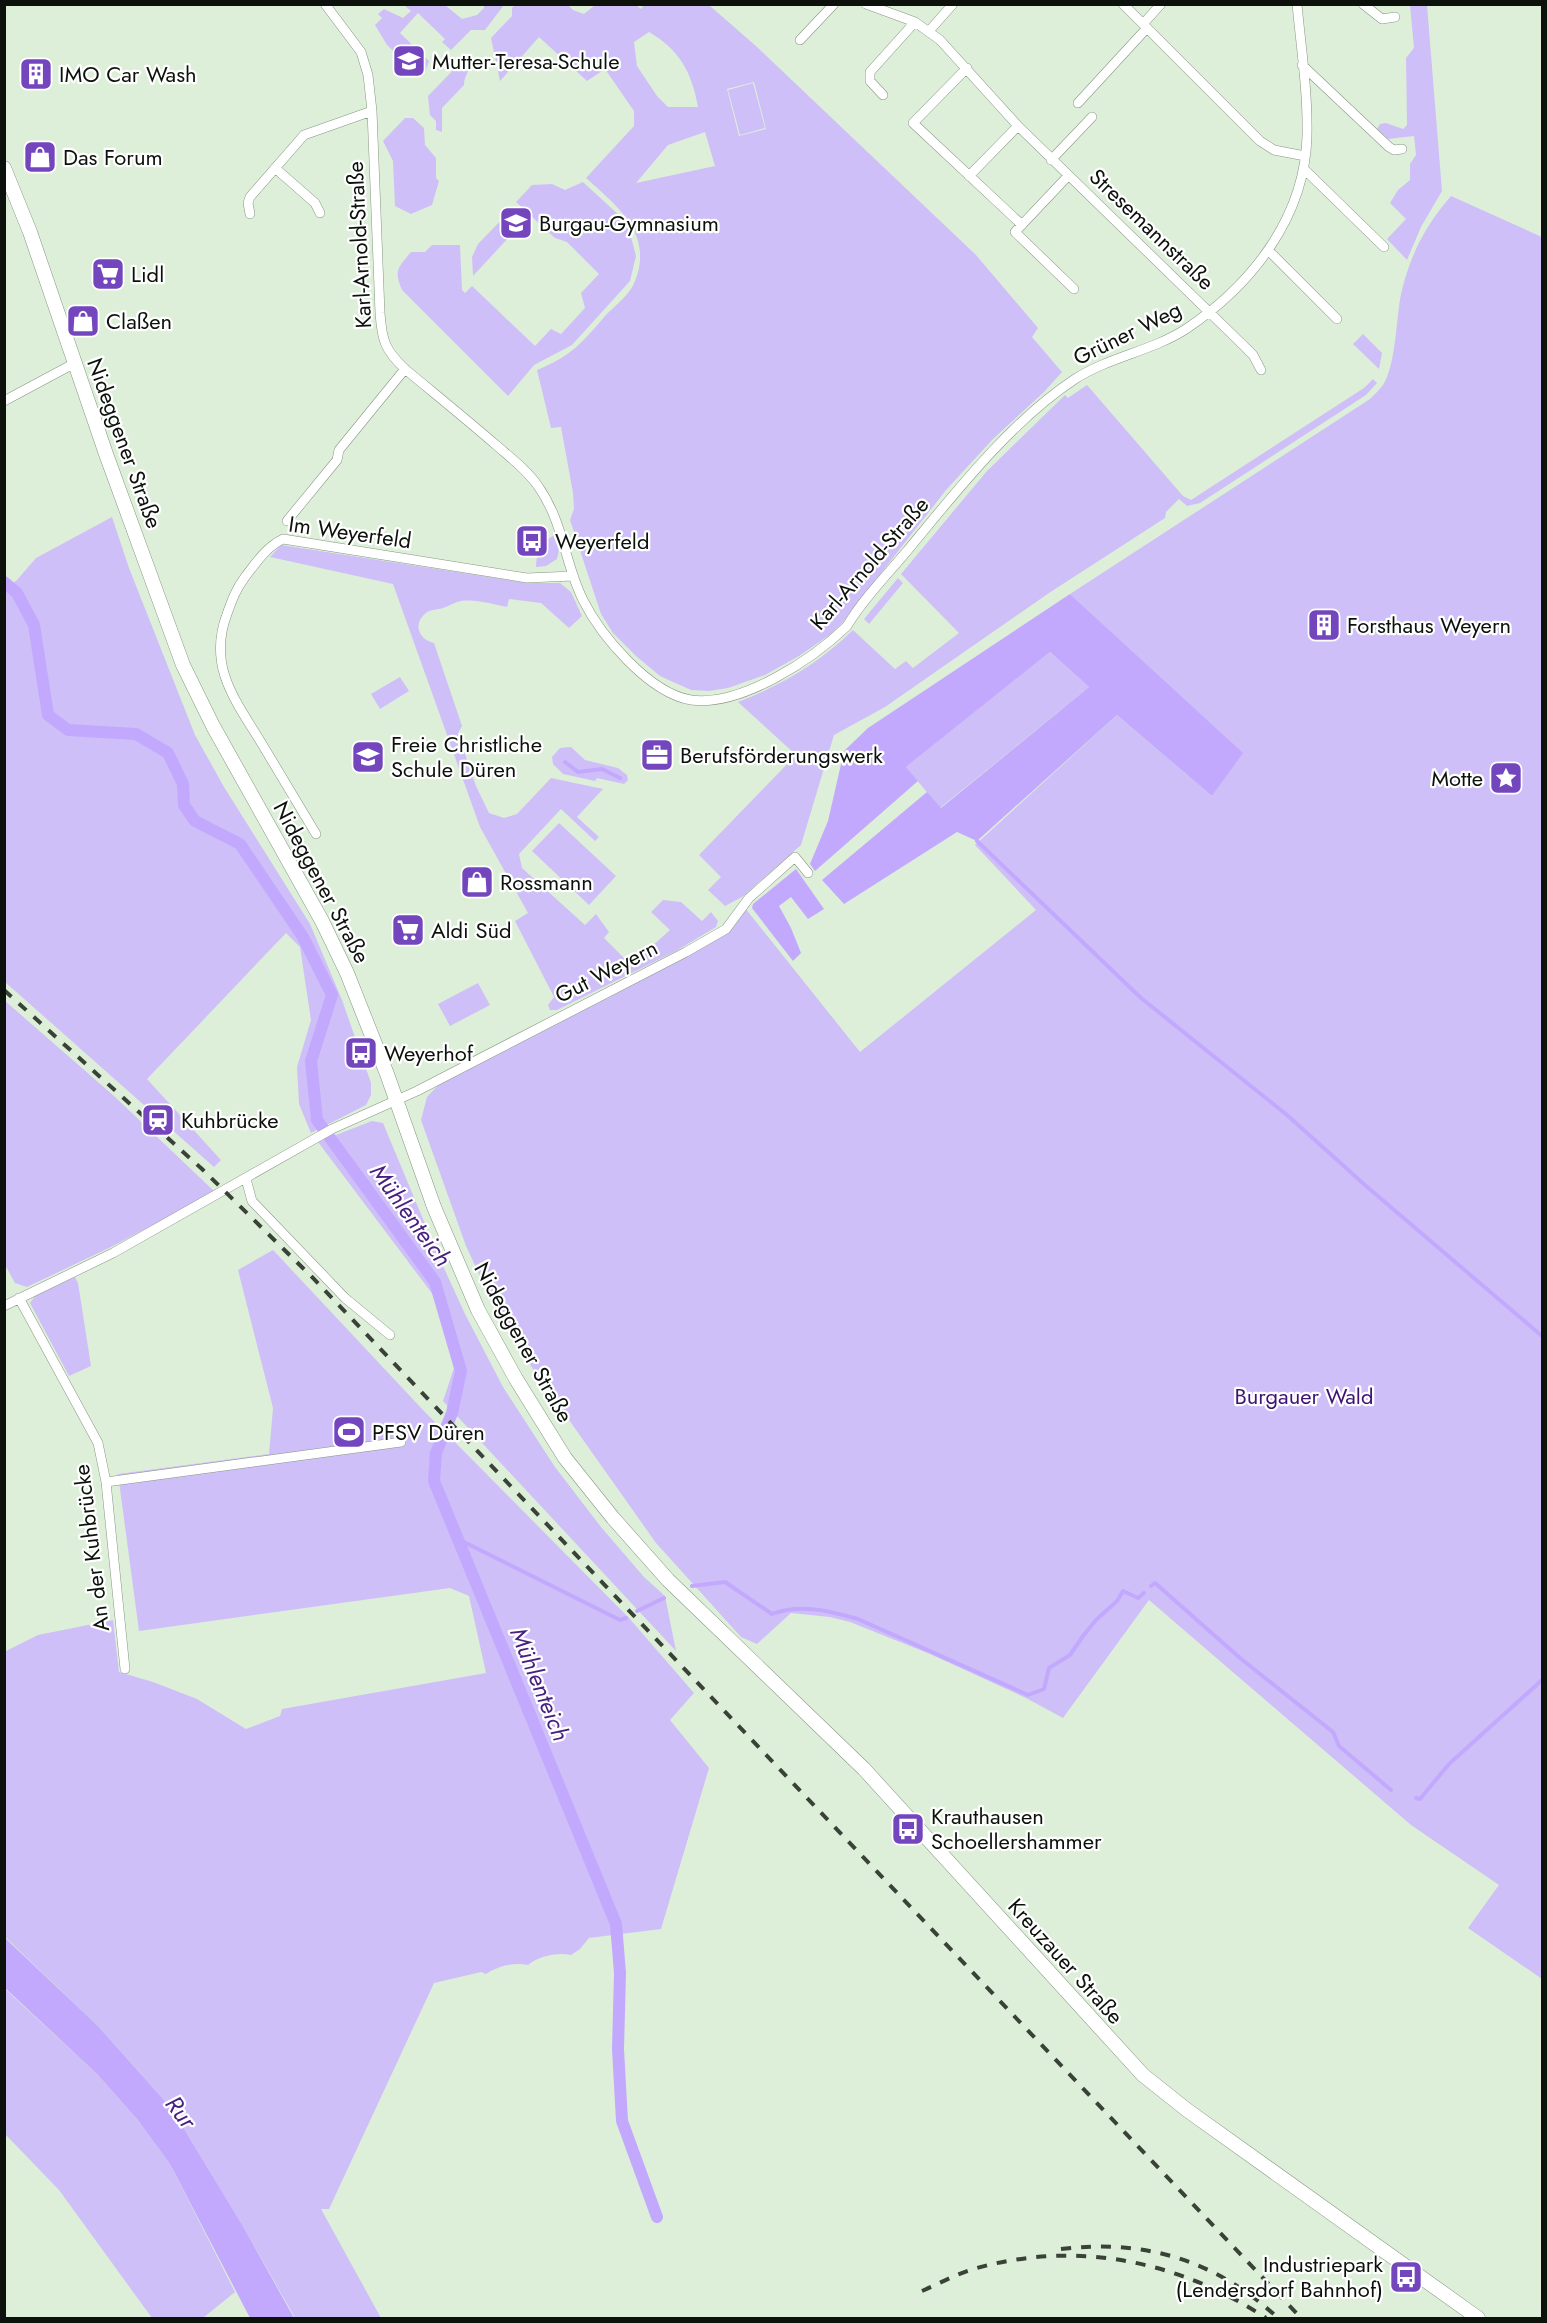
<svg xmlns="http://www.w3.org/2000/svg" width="1547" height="2323" font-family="Jost,sans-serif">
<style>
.green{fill:#cfbff8;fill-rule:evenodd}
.water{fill:#c2a9fe}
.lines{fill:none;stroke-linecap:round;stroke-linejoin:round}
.stream{stroke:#c2a9fe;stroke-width:4}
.canal{stroke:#c2a9fe;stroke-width:12}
.minor-casing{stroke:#869682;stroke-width:10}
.secondary-casing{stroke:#869682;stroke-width:15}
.minor{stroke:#fff;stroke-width:9}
.secondary{stroke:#fff;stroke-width:14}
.rail{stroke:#3a4238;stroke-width:4;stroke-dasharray:10 10;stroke-linecap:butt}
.labels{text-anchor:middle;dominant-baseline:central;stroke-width:4.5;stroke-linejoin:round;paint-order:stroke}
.poi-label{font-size:22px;fill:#0c120b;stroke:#fff;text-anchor:start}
.street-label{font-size:22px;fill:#0c120b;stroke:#fff}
.park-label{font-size:22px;fill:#3e1374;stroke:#fff}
.water-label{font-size:24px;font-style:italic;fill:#48207f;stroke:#fff}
</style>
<rect width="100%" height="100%" fill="#ddefd9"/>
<!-- green -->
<path class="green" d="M516,4l52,1 5,5 11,4 11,-9h41l5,4 3,-4h65l48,42 219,208 62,73 -6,9 30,35 -18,20 -51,47 -47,51 -104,133 -11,11 -32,22 -34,19 -37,13 -19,3 -18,-1 -31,-14 -24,-20 -23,-23 -12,-19 -31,-94 4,-11 -1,-16 -12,-66 -10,1 -14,-58c34,-14 45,-27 68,-54 9,-10 26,-22 30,-35 19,-47 -18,-75 -49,-103l48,-52v-15l-29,-42 -18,12 -48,-44 -39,44 -9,-43 21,-22v-8zM649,32c31,18 43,41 49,75h-30l-11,-11 -20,-30 -3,-24zM754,82l12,47 -27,7 -12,-47zM705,132l10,34 -79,17 32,-38z
M404,5h41l17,14 15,-4 7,-7v-3h20l-19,25h-14l-20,20 -9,-8 3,-3 -27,-26 -18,20 29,28 -4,11 -7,3 -31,-30 -12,-20 7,-7 -4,-4 6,-5 19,9 8,-7z
M1410,5h17l15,186 -21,36 -14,33 -20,-21 19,-20 -16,-16 8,-13 12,-10v-16l6,-9 -2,-19 -26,3 -11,-10 3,-5 6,-1 17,6 4,-4 -1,-67 8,-10z
M470,60c0,13 -6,15 -6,25l-22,23v24l-6,-2v-9l-6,-6 -2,-19 34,-35z
M753,83l12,45 -25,7 -12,-45z
M405,118h8l11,10 1,17 11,13v20l3,3 -7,24 -21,9 -16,-8 -2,-45 -10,-20z
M583,182l37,34 9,13 7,27 -6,25 -58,64 -38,20 -26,31 -106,-106c-9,-20 -3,-23 9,-38h14l7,-7h28l2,45 3,3 7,-7 63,60 16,-17 10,5 24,-26 -4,-15 18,-19 -32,-32 -12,-4 -39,-36 16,-17 20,-1 13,6z
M1451,196l91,41v1742l-74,-51 31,-43 -88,-60 -262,-225 -86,118 -37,-20 -96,-44 -80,-32 -20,-5 -39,-4 -34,31 -16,-7 -85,-94 -123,-174 -40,-65 -27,-58 -45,-126 6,-23 14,-15 167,-84 117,-63 20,-27 115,144 176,-142 -61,-65 142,-130 95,81 30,-43 -172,-159 300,-195c4,-4 9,-9 13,-14 13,-20 13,-66 18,-91 9,-39 24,-68 50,-98z
M510,211l12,12 -49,53 -1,-19 6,-13z
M1363,334l19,19 -3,16 -26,-25z
M1373,379l4,4 -11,12 -166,108 -13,3 -8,-7 -13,13 -1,6 -116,75 -164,114 -51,28 -33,110 -59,52 -17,9 -17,-16 13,-13 -22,-22 97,-100 -58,-53c44,-17 81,-39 115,-72l42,39 11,-8 7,7 46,-35 -58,-59 86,-103 78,-76 3,3 19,-13 96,111 8,4 173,-112z
M112,517l17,51 66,167 29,52 86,137 32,76 29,83v12l-5,10 -55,28 -12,-29 -2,-37 14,-47 -11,-73 -14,-14 -139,146 74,81 -7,7 -209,-185v-393l12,-9 19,-22z
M554,535l5,15 -2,9 -11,7 -10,1c0,-15 6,-24 18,-32z
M281,545l246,38h33l11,9 11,24 -13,12 -28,-25 -32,-4 -2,8c-15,-3 -31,-8 -46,-6 -6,1 -12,5 -18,7 -6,2 -12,1 -17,5 -14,11 -7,27 8,30l28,83 -4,7 18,53 13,27 15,5 13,-4 34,-36 52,11 -26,28 22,20 -4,4 -34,-32 -42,45 3,14 63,57 11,-11 13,18 -5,6 27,27 39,-35 -19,-18 12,-12 18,2 21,19 9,-9 7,9 -2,6 -40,24 -119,59h-7l-2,-5 6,-8 -39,-76 13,-8 -48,-86 -87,-243 -123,-27z
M898,578l5,5 -34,41 -5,-5z
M1050,652l39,35 -149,121 -34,-41z
M400,677l9,14 -29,18 -9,-15z
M571,747l14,13 33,8 9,7 1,5 -4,4 -27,-6 -2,3 -32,-7 -10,-10 -1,-7 8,-9z
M559,823l57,53 -27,29 -57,-54z
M478,983l12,22 -40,21 -12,-22z
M4,1000l110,96 101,96 -104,55 -84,40 -12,-4 -10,-18z
M372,1121l11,2 55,132 27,59 38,73 52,80 46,60 43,50 21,19 11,55 -233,-250 11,-33 -20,-72 -116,-154z
M273,1250l150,160 206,208 65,75 -24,27 39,48 -48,161 -72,9 -9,11 -9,6c-14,-3 -32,1 -43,10 -13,-3 -31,1 -42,9l-5,-2 -47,11 -105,226h-8l60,109h-86l-51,-90 -72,-119 -75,-84 -92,-88 -1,-285 34,-17 75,-15 6,52 34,10 44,17 49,30 34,-13 2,-7 204,-36 -17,-77 -19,-8 -311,43 -21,-157 151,-20 4,-46 -35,-138z
M75,1277l3,6 13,83 -22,10 -39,-73 5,-7z
M4,1988l93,86 40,45 33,45 65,128 -32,26h-51l-93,-128 -54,-56z"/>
<!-- water -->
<path class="water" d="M1070,594l173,159 -31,43 -95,-81 -140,126 -20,-9 -113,72 -22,-24 105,-88 14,16 148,-121 -39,-35 -144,115 12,14 -103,90 -5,-7 18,-43 16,-70 24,-23z
M796,869l28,40 -16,10 -17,-22 -12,9 12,22 10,25 -8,8 -41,-53 1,-4z
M4,1937l93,88 75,84 72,119 50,90h-44l-80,-154 -33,-45 -40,-45 -92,-86z"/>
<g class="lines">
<!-- stream -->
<path class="stream" d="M565,762l13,10 24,-3 18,9
M977,841l164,157 146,117 79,71 176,150
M458,1539l162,81 6,-2
M692,1586l33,-4 47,32c28,-11 58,-3 86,5l170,76 16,-6 5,-21 21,-13 13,-19 13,-16 21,-19 6,-10 15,7 6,-5
M1151,1586l4,-3 85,75 93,74 6,14 52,44
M637,1611l27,-13
M1416,1798l4,1 29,-35 93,-84"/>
<!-- canal -->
<path class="canal" d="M4,582l13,11 17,32 14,90 20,15 68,4 32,19 15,31 1,21 11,16 45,23 63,93 29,58 -21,66 6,59 118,162 26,89 -9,42 -16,40 -2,28 182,443 4,49 -2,76 4,72 35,96"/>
<defs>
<path id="minor" d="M325,4l36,48 7,23 4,36 8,202c2,28 5,37 25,56 30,25 61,50 91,76 15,13 31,25 42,41 26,37 26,76 45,114 18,36 66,93 108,100 50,7 122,-41 156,-74 16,-27 40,-51 60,-75 48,-58 104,-130 168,-172 34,-22 77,-28 111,-50 66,-44 119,-112 121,-193 1,-44 -6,-88 -10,-132
M866,4l49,18 25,18 78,86 224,218 11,11 8,15
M1123,4l137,137 14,9 31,6
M1363,4l19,15 13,-2
M1143,24l18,-20
M929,31l24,-27
M800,40l34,-36
M1302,65l87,82 5,3 8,-1
M967,68l-54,55 109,102
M883,95l-13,-14v-9l45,-50
M1078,103l69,-75
M1051,160l41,-43
M275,168l40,35 5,10
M1304,169l80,78
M969,176l49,-50
M1068,176l-53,56 59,57
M250,214l-2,-11 2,-6 54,-62 68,-24
M1269,251l68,68
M4,401l71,-38
M287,521l50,-61 2,-10 66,-81
M316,834c-18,-30 -36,-60 -54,-90 -26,-43 -55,-77 -35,-130 5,-14 9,-25 18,-37 11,-14 21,-30 38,-38l244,39 46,-2
M246,1179l6,22 93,97 45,37
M19,1298l79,145 8,39 19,187
M4,1306l109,-53 219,-124 85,-38 269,-139 40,-23 23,-31 46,-41 13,16
M106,1482l295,-40"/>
<path id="secondary" d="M4,168l26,64 76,222 77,211 30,61 109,195 25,52 40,101 47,133 44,103 38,69 49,79 48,60 55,62 196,189 279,306 44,35 291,208"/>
</defs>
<!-- minor casing -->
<use href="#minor" class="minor-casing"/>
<!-- secondary casing -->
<use href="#secondary" class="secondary-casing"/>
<!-- minor -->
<use href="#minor" class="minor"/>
<!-- secondary -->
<use href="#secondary" class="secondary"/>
<!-- rail -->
<path class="rail" d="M4,990l198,179 109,107 990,1042
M1061,2249c85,-10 154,11 217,69
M922,2291c18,-8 36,-18 55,-23 101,-28 202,-7 289,50"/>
</g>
<!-- icons -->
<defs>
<symbol id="school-square" viewBox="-11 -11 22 22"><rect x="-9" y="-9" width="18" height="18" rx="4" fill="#7446be" stroke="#fff"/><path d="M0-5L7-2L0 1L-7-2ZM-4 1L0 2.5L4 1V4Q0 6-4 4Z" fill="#fff"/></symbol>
<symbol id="building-square" viewBox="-11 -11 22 22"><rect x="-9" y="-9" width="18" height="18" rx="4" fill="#7446be" stroke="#fff"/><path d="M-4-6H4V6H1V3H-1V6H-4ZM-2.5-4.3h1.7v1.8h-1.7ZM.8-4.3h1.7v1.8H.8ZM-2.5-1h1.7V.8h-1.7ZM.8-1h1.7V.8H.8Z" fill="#fff"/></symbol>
<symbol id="shop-square" viewBox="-11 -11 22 22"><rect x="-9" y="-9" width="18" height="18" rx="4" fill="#7446be" stroke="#fff"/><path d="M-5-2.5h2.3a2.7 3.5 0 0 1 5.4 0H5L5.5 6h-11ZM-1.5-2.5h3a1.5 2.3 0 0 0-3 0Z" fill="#fff"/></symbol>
<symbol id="supermarket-square" viewBox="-11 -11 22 22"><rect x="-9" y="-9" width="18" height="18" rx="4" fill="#7446be" stroke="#fff"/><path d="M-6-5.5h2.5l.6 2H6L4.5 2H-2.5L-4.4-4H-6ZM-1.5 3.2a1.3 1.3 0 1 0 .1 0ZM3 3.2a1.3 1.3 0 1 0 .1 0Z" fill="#fff"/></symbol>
<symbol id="bus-square" viewBox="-11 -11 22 22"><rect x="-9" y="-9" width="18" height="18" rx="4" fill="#7446be" stroke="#fff"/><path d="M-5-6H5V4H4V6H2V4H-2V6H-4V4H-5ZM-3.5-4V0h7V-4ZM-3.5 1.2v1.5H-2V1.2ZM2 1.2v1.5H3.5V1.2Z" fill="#fff"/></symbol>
<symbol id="office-square" viewBox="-11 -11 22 22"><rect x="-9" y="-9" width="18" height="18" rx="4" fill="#7446be" stroke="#fff"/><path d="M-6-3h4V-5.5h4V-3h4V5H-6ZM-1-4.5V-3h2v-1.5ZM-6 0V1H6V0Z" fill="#fff"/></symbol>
<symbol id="sight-square" viewBox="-11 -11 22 22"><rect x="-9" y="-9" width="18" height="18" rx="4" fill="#7446be" stroke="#fff"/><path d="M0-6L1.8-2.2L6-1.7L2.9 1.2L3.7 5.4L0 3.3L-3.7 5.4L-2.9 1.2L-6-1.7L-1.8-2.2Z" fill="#fff"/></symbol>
<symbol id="station-square" viewBox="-11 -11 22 22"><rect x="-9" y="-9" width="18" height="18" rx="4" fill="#7446be" stroke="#fff"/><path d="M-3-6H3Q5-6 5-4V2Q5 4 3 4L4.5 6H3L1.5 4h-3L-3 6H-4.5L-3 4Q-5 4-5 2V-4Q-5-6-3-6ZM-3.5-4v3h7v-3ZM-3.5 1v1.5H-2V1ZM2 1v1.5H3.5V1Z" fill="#fff"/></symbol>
<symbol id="stadium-square" viewBox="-11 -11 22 22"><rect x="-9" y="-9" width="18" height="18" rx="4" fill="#7446be" stroke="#fff"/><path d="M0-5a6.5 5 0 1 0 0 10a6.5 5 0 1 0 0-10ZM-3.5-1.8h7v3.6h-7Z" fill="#fff"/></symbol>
</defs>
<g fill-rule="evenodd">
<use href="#school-square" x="390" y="42" width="38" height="38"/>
<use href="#building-square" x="17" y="55" width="38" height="38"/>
<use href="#shop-square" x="21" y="138" width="38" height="38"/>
<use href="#school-square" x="497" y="204" width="38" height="38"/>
<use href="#supermarket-square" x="89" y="255" width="38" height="38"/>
<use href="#shop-square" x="64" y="302" width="38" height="38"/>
<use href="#bus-square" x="513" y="522" width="38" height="38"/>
<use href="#building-square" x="1305" y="606" width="38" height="38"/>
<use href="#office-square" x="638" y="736" width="38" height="38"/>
<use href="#school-square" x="349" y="738" width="38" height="38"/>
<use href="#sight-square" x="1487" y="759" width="38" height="38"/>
<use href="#shop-square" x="458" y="863" width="38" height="38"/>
<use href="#supermarket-square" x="389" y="911" width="38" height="38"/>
<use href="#bus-square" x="342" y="1034" width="38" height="38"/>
<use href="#station-square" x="139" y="1101" width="38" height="38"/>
<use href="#stadium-square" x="330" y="1413" width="38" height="38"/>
<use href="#bus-square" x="889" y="1810" width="38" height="38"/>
<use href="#bus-square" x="1387" y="2258" width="38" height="38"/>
</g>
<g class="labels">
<!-- poi labels -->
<g class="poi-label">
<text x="432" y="61">Mutter-Teresa-Schule</text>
<text x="59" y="74">IMO Car Wash</text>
<text x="63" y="157">Das Forum</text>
<text x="539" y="223">Burgau-Gymnasium</text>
<text x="131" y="274">Lidl</text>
<text x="106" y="321">Claßen</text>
<text x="555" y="541">Weyerfeld</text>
<text x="1347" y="625">Forsthaus Weyern</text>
<text x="391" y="744">Freie Christliche<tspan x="391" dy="25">Schule Düren</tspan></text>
<text x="680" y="755">Berufsförderungswerk</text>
<text x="1483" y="778" text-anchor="end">Motte</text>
<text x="500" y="882">Rossmann</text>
<text x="431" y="930">Aldi Süd</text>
<text x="384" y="1053">Weyerhof</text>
<text x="181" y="1120">Kuhbrücke</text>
<text x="372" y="1432">PFSV Düren</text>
<text x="931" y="1816">Krauthausen<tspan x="931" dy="25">Schoellershammer</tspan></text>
<text x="1383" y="2264" text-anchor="end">Industriepark<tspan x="1383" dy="25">(Lendersdorf Bahnhof)</tspan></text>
</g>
<!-- street labels -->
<g class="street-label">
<text transform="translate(1152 229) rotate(44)">Stresemannstraße</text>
<text transform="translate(359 245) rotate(-93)">Karl-Arnold-Straße</text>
<text transform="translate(1127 333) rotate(-26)">Grüner Weg</text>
<text transform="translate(125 443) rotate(70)">Nideggener Straße</text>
<text transform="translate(350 532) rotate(8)">Im Weyerfeld</text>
<text transform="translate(869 563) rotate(-49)">Karl-Arnold-Straße</text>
<text transform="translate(322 882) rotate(62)">Nideggener Straße</text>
<text transform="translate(606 971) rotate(-27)">Gut Weyern</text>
<text transform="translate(524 1342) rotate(61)">Nideggener Straße</text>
<text transform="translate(91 1548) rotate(-97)">An der Kuhbrücke</text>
<text transform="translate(1066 1961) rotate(48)">Kreuzauer Straße</text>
</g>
<!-- park labels -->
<g class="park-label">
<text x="1304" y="1396">Burgauer Wald</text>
</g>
<!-- water labels -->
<g class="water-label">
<text transform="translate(411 1215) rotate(54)">Mühlenteich</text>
<text transform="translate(540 1684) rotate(68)">Mühlenteich</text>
<text transform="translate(181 2112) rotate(53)">Rur</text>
</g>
</g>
<!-- border -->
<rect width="1547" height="2323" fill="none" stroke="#0c120b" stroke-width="12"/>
</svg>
